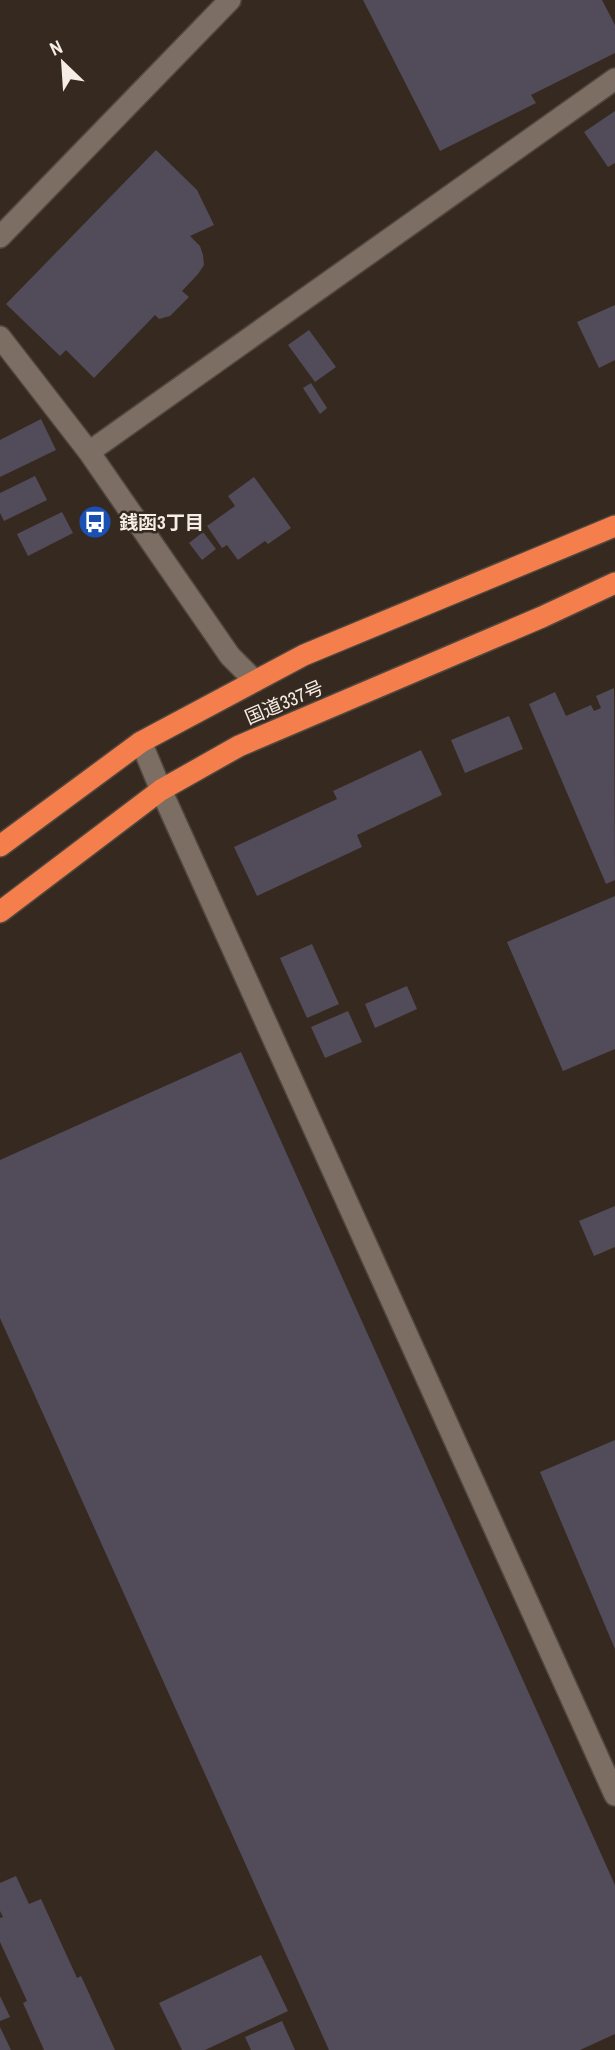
<svg xmlns="http://www.w3.org/2000/svg" width="615" height="2050" font-family="'Archivo Narrow','Noto Sans JP',sans-serif">
<style>
.building{fill:#524b59}
.lines{fill:none;stroke-linecap:round;stroke-linejoin:round}
.street-casing{stroke:#51473e;stroke-width:24}
.highway-casing{stroke:#51473e;stroke-width:24}
.street{stroke:#7c6e63;stroke-width:21}
.highway{stroke:#f47e4c;stroke-width:21}
.labels{text-anchor:middle;dominant-baseline:central;stroke-width:5;stroke-linejoin:round;paint-order:stroke}
.poi-label{font-size:19px;font-weight:bold;fill:#f5ede6;stroke:#362a20;text-anchor:start}
.street-label{font-size:19px;fill:#f5ede6;stroke:#362a20}
</style>
<rect width="100%" height="100%" fill="#362a20"/>
<!-- building -->
<path class="building" d="M363,0h239l13,25v28l-84,42 5,8 -96,48z
M615,111v52l-7,4 -24,-35z
M156,150l41,40 17,35 -24,11 10,10 3,9 1,10 -6,9 -16,17 7,6 -19,19 -11,3 -4,-4 -61,63 -28,-28 -6,6 -54,-52z
M615,305v55l-16,8 -22,-46z
M309,330l27,37 -21,15 -27,-37z
M311,383l16,25 -7,6 -17,-26z
M41,419l15,31 -56,27v-37z
M35,476l12,24 -43,21 -4,-8v-20z
M254,477l37,51 -23,16 -3,-3 -27,19 -11,-15 -5,3 -15,-22 28,-20 -7,-10z
M62,512l11,21 -45,23 -11,-22z
M203,532l13,17 -14,11 -13,-17z
M614,688l1,192 -9,4 -77,-180 26,-12 11,24 25,-11 3,6 7,-3 -5,-12z
M509,716l14,33 -58,24 -14,-33z
M421,750l21,45 -85,40 5,12 -105,49 -23,-49 103,-48 -4,-8z
M615,896v153l-52,22 -56,-129z
M312,944l27,60 -32,14 -27,-60z
M407,986l10,23 -42,19 -10,-24z
M348,1011l14,31 -37,16 -14,-31z
M241,1052l374,833v149l-35,16h-251l-329,-732v-158z
M615,1206v41l-21,9 -15,-35z
M615,1440v209l-75,-177z
M16,1876l13,28 12,-5 36,79 4,-2 34,74h-71l-21,-47 4,-2 -27,-59v-24l3,-1 -3,-6v-28z
M261,1955l27,56 -83,39h-23l-23,-47z
M0,1996l10,21 -10,4z
M282,2021l13,29h-44l-6,-13z
M0,2027l11,23h-11z"/>
<g class="lines">
<defs>
<path id="street" d="M0,237l230,-237
M0,337l89,115 141,204 25,25
M89,452l526,-373
M141,742l20,48 454,1005"/>
<path id="highway" d="M0,846l141,-104 163,-87 311,-129
M0,912l161,-122 78,-44 303,-129 73,-34"/>
</defs>
<!-- street casing -->
<use href="#street" class="street-casing"/>
<!-- highway casing -->
<use href="#highway" class="highway-casing"/>
<!-- street -->
<use href="#street" class="street"/>
<!-- highway -->
<use href="#highway" class="highway"/>
</g>
<!-- icons -->
<defs>
<symbol id="bus-disc" viewBox="-11 -11 22 22"><circle r="9.5" fill="#1a4fb4" stroke="#362a20"/><path d="M-5-6H5V4H4V6H2V4H-2V6H-4V4H-5ZM-3.5-4V0h7V-4ZM-3.5 1.2v1.5H-2V1.2ZM2 1.2v1.5H3.5V1.2Z" fill="#fff"/></symbol>
</defs>
<g fill-rule="evenodd">
<use href="#bus-disc" x="76" y="503" width="38" height="38"/>
</g>
<g class="labels">
<!-- poi labels -->
<g class="poi-label">
<text x="119" y="522">銭函3丁目</text>
</g>
<!-- street labels -->
<g class="street-label">
<text transform="translate(284 702) rotate(-23)">国道337号</text>
</g>
</g>
<!-- north arrow -->
<g transform="translate(63 63) rotate(335)" stroke="#362a20" stroke-width="5" paint-order="stroke">
<path d="M0-5L12 26L0 18L-12 26Z" fill="#f5ede6"/>
<text y="-10" font-size="19" font-weight="bold" text-anchor="middle" fill="#f5ede6">N</text>
</g>
</svg>
